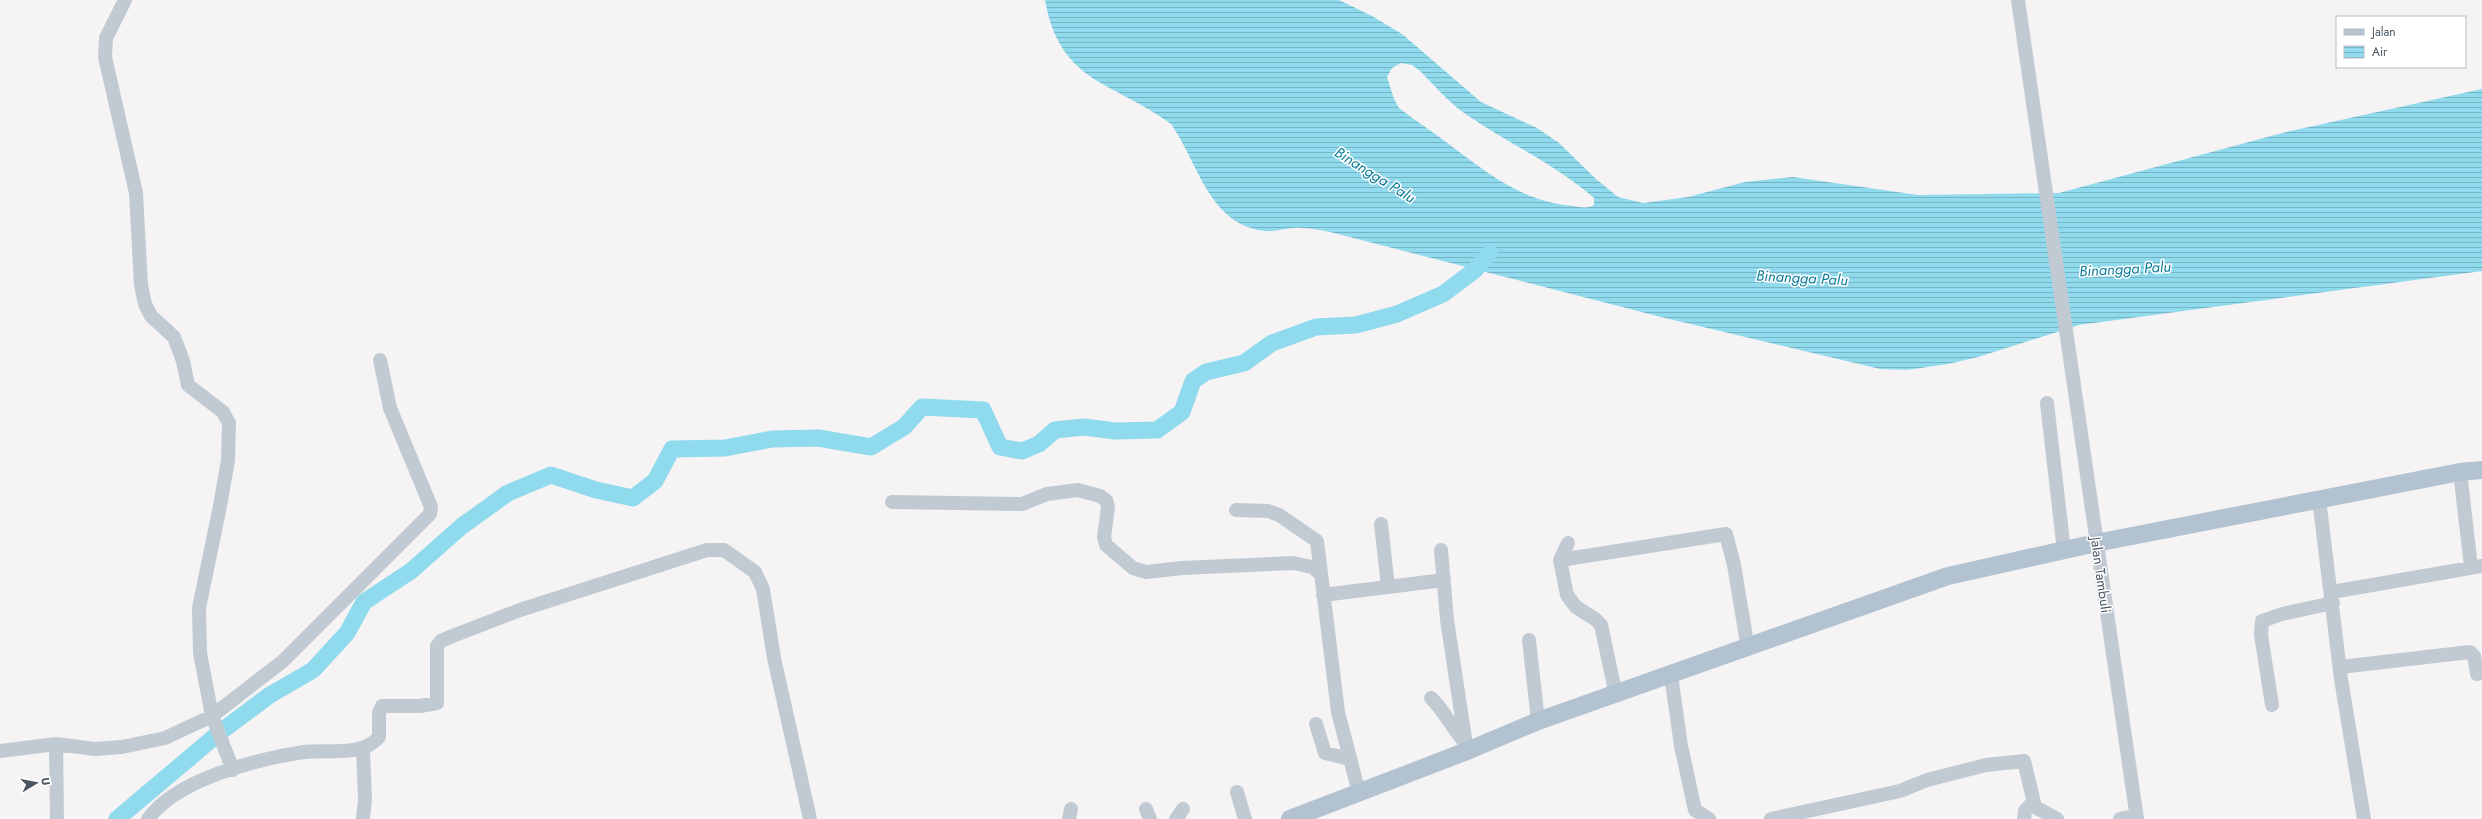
<svg xmlns="http://www.w3.org/2000/svg" width="2482" height="819" font-family="Jost,sans-serif">
<style>
.water{fill:url(#water-rules);fill-rule:evenodd}
.lines{fill:none;stroke-linecap:round;stroke-linejoin:round}
.river{stroke:#90daee;stroke-width:17}
.minor{stroke:#c1cad2;stroke-width:14}
.major{stroke:#b3c2d1;stroke-width:18}
.labels{text-anchor:middle;dominant-baseline:central;stroke-width:3;stroke-linejoin:round;paint-order:stroke}
.street-label{font-size:14px;fill:#4a5661;stroke:#fff}
.water-label{font-size:15px;font-style:italic;fill:#0c7c9b;stroke:#fff}
</style>
<defs>
<pattern id="water-rules" width="6" height="5" patternUnits="userSpaceOnUse"><rect width="6" height="5" fill="#90daee"/><path d="M0 2.5h6" fill="none" stroke="#78b4c4"/></pattern>
</defs>
<rect width="100%" height="100%" fill="#f5f3f3"/>
<!-- water -->
<path class="water" d="M1045,0h294l33,16 30,18 79,68 56,26 22,15 37,36 22,18 25,6 45,-6 57,-15 48,-5 125,18 141,-2 227,-61 196,-43v182l-403,54 -101,32 -30,7 -41,6 -27,-1 -219,-52 -331,-85c-12,-2 -24,-5 -36,-4 -9,0 -19,4 -28,3 -57,-5 -68,-69 -95,-107 -58,-43 -111,-40 -126,-124zM1401,63l11,2 8,6c15,15 29,32 47,44 42,29 88,49 127,83v7c-6,4 -14,2 -21,1 -48,-4 -82,-30 -119,-58 -18,-14 -37,-26 -55,-40l-5,-9 -7,-22 5,-9z"/>
<g class="lines">
<!-- river -->
<path class="river" d="M117,819l102,-86 51,-38 43,-25 34,-37 17,-31 47,-31 51,-45 46,-33 43,-18 45,15 37,8 22,-17 17,-32 53,-1 47,-9 46,-1 53,9 33,-20 18,-20 61,3 17,37 22,4 17,-7 16,-14 29,-3 31,4 42,-1 25,-18 11,-31 13,-9 38,-9 28,-20 44,-16 40,-2 41,-11 46,-20 32,-24 15,-17"/>
<!-- minor -->
<path class="minor" d="M2018,0l119,819
M2047,403l17,148
M2460,472l11,95
M2319,499l22,180 23,140
M892,502l130,2 25,-10 31,-4 22,6 6,4 2,7 -4,30 2,8 27,23 13,4 36,-4 111,-5 19,4 9,7
M1236,510l32,1 11,4 38,26 21,171 21,81
M1381,524l7,63
M1568,543l-8,17 7,35 9,12 19,12 6,6 15,70
M1441,550l6,70 20,131
M1560,560l166,-26 8,31 14,84
M2332,592l150,-26
M1323,595l121,-15
M1529,640l9,81
M2340,667l130,-15 4,4 3,18
M1671,675l10,71 14,64 14,9
M1431,698c14,13 21,31 34,44
M2272,705l-11,-70 1,-14 20,-7 51,-11
M1316,724l9,29 25,6
M56,744l1,75
M0,751l56,-7 39,5 27,-2 43,-9 47,-22 -12,-63 -1,-45 21,-102 8,-46 1,-37 -6,-11 -35,-27 -5,-24 -9,-24 -23,-21 -6,-12 -4,-19 -5,-92 -31,-136 1,-19 19,-38
M233,770l-21,-54 71,-55 147,-147 1,-7 -41,-99 -10,-48
M1237,792l8,27
M1146,809l4,10
M148,819c29,-40 109,-60 156,-67 24,-3 58,5 75,-15v-24l3,-7h38l17,-3v-57l4,-5 9,-4 70,-27 187,-60h17l31,22 8,17 11,69 36,161
M363,819l2,-19 -2,-51
M1069,819l2,-10
M1176,819l7,-10
M1771,819l129,-28 27,-11 59,-15 38,-4 11,46 22,12
M2024,819l1,-8 8,-9
M2120,819l16,-3"/>
<!-- major -->
<path class="major" d="M1290,819l177,-68 71,-30 410,-145 148,-33 364,-71 22,-2"/>
</g>
<g class="labels">
<!-- street labels -->
<g class="street-label">
<text transform="translate(2101 575) rotate(82)">Jalan Tambuli</text>
</g>
<!-- water labels -->
<g class="water-label">
<text transform="translate(1375 175) rotate(32)">Binangga Palu</text>
<text transform="translate(2125 269) rotate(-3)">Binangga Palu</text>
<text transform="translate(1802 278) rotate(3)">Binangga Palu</text>
</g>
</g>
<!-- legend -->
<rect x="2336" y="16" width="130" height="52" fill="#ffffff" stroke="#b7bbc0"/>
<rect x="2344" y="29" width="20" height="6" fill="#b3c2d1" stroke="#b7bbc0"/>
<text x="2372" y="36" font-size="12" fill="#4a5661">Jalan</text>
<rect x="2344" y="46" width="20" height="12" fill="url(#water-rules)" stroke="#b7bbc0"/>
<text x="2372" y="56" font-size="12" fill="#4a5661">Air</text>
<!-- north arrow -->
<g transform="translate(36 783) rotate(80)" stroke="#ffffff" stroke-width="3" paint-order="stroke">
<path d="M0-3L7 15L0 10L-7 15Z" fill="#4a5661"/>
<text y="-6" font-size="11" font-weight="bold" text-anchor="middle" fill="#4a5661">U</text>
</g>
</svg>
